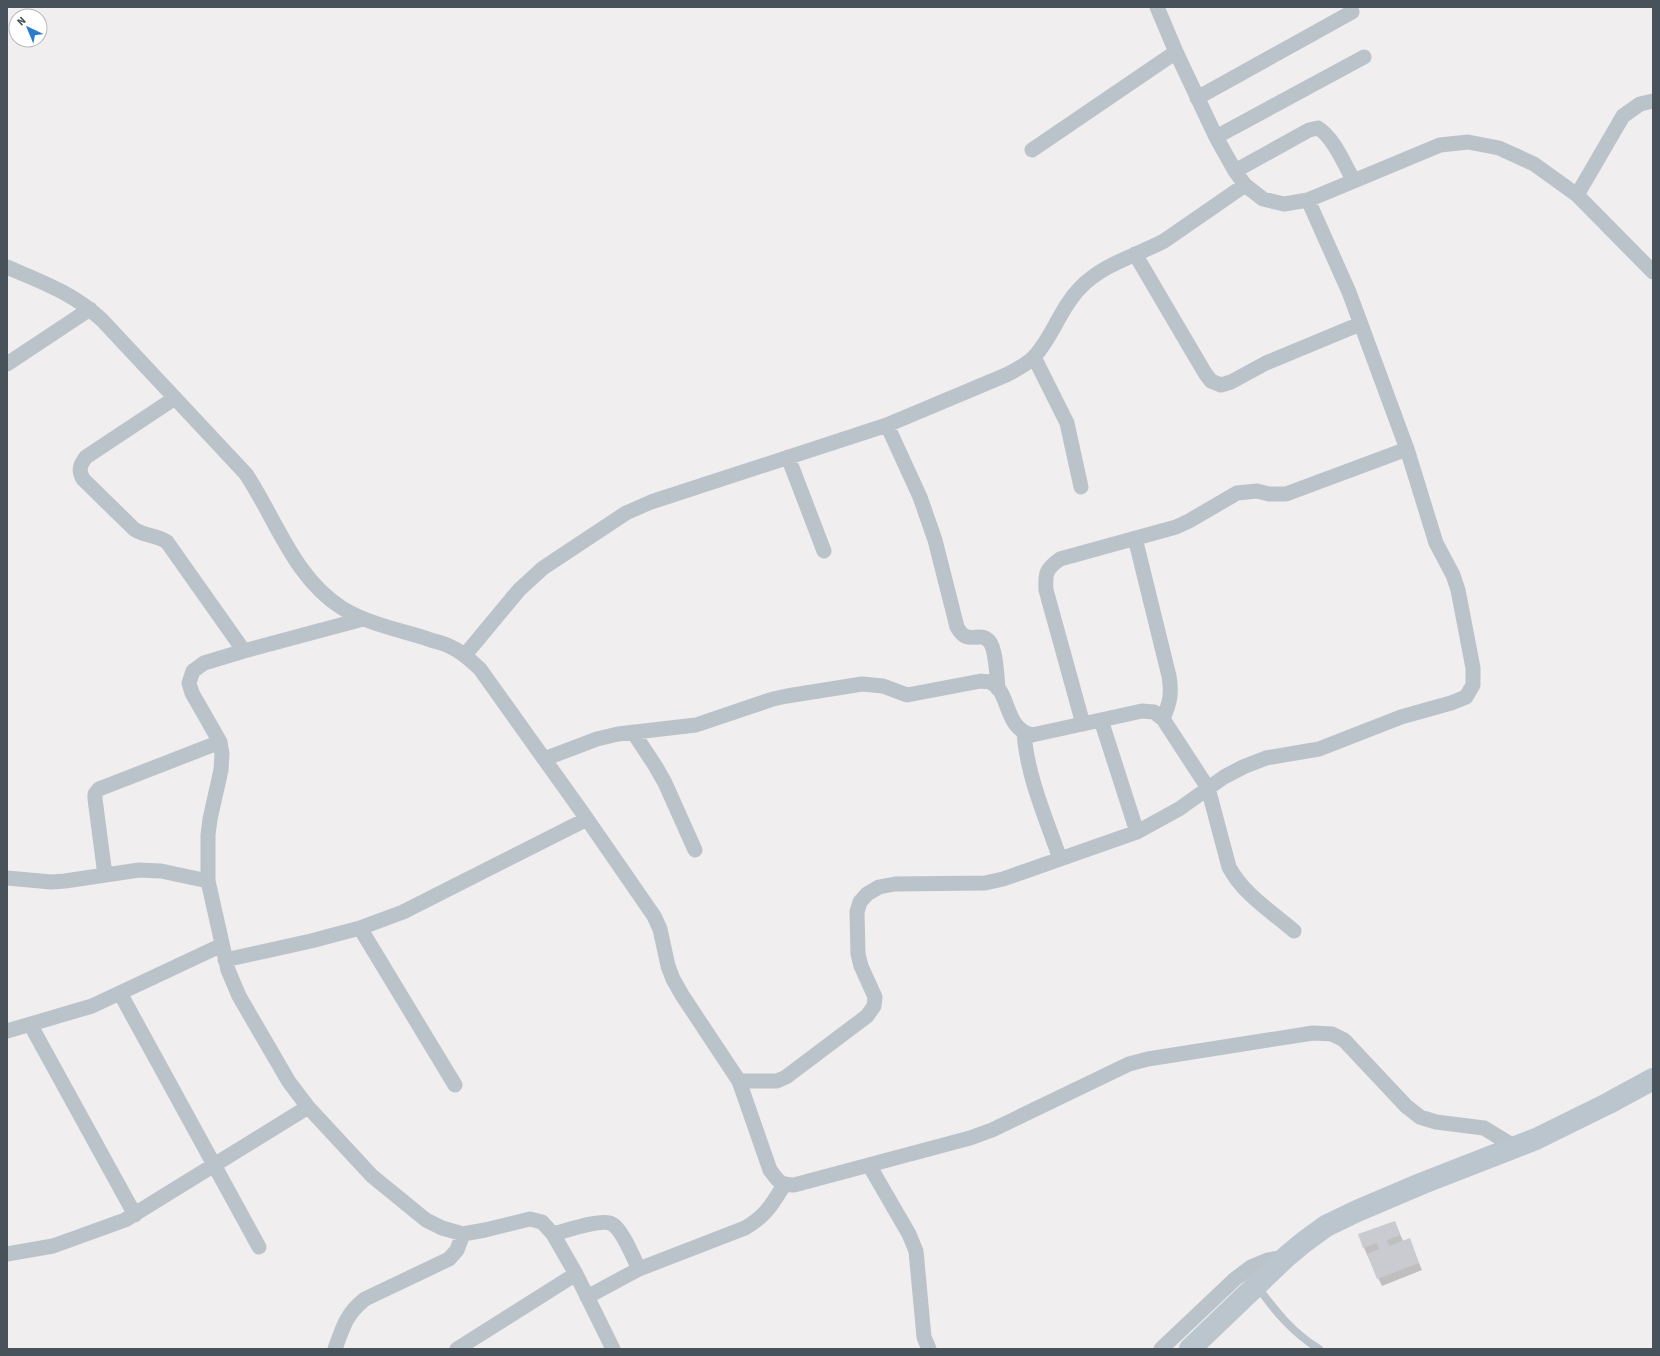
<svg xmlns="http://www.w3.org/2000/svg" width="1660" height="1356" font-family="'Source Sans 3',sans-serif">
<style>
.shadow{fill:#0003}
.building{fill:#c9cbd0}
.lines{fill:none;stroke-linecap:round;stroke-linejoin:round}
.service{stroke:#bac3ca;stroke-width:8}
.minor{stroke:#bac3ca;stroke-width:15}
.secondary{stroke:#bbc5ce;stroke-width:22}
</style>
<rect width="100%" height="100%" fill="#f0eeee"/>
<!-- shadow -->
<path class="shadow" d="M1395,1222l8,19 6,-2 13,31 -40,16 -18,-38 -5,-13z"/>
<!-- building -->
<path class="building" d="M1395,1221l5,14 -13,5 2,6 21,-8 9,25 -42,16 -10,-25 12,-5 -2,-6 -14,5 -5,-14z"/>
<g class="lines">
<!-- service -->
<path class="service" d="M1257,1286c18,25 36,47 62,63"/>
<!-- minor -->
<path class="minor" d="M1157,7l19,45 40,85 19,34 10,14 18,14 21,5 24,-4 132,-55 28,-3 31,6 35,16 43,31 76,77
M1197,98l155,-86
M1216,137l148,-80
M1032,150l144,-98
M1235,171l74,-41 9,-2c16,10 26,36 36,53
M1577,195l46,-79 17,-12 13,-3
M1135,254l70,119 6,8 10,4 10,-3 35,-19 94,-39
M7,267c35,15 66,26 95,53l144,154c30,45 48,104 96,134 26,16 58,22 86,31 8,3 16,4 23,8 12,5 20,14 29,22l107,150 67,97 6,13 8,37 5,13 9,16 57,86 31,89c8,11 10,15 24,15l176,-47 22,-8 137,-66 19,-5 165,-26 19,1 12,6 62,66 14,11 16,5 48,6 31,19
M1034,357l33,66 14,64
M7,364l83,-55
M175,398l-89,59c-6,8 -8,13 -3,22l51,50c12,8 21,5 33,13l77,109
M887,425l33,72 15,43 22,87c11,20 21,3 32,14 7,7 8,37 9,48
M788,457l36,94
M1135,538l34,138c3,18 1,26 -6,43
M363,619l-119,32 -40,12 -11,8 -4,12 3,10 28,49 2,12 -1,16 -11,49 -2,16v46l20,89 11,26 50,86 19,25 64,69 54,44 16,8 21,6 22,-4 45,-11 12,3 11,12 23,40 37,75
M465,655l54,-65 24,-22 83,-55 25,-11 236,-77 119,-50c10,-5 21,-11 28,-18 19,-20 26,-49 46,-69 23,-24 55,-32 84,-47l81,-56
M1101,720l36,112
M1083,724l-37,-134c-1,-17 0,-21 14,-31l116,-32 13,-6 48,-28 20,-2 12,3h17l121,-45
M633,732l23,35 9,16 30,67
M1024,733c3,43 22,85 36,126
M544,759l53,-20 21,-5 78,-9 77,-26 14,-3 75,-12 21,2 24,9 74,-14c2,1 7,0 9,1 21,9 13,46 42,53l110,-24 12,1 9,7 45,69 21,79c14,27 43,45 65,64
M105,875l-10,-76v-5l4,-5 121,-47
M7,878l44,4 14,-1 74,-11 22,1 47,10
M360,928l95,157
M225,960l86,-19 49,-13 43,-16 184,-93
M120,993l139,254
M30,1024l105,191
M7,1031l85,-25 130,-61
M739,1081h38l9,-4 81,-61 7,-10 1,-9 -14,-31 -3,-12 -1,-42 3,-10 7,-8 12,-7 16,-3 90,-1 18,-4 134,-47 42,-23 45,-32 19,-10 23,-9 53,-9 82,-32 50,-14 15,-6 7,-12v-17l-15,-78 -5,-15 -17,-32 -29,-94 -58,-157 -41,-92
M869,1165l40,69 7,17 8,86 5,12
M553,1234c13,-3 48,-16 59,-10 10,5 22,35 27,45
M7,1254l46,-8 72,-26 183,-113
M587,1297l52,-28 106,-41c21,-12 27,-24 39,-43
M335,1349c8,-22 11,-35 30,-50l84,-40 8,-9 6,-16
M457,1349l119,-75
M1161,1349l74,-70 16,-12 17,-7 18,-3"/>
<!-- secondary -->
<path class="secondary" d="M1190,1349l96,-92 18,-15 22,-16 31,-15 66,-28 113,-44 73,-36 44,-24"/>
</g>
<!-- border -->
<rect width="1660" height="1356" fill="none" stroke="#48525a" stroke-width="16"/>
<!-- north arrow -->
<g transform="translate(28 28) rotate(316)"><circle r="19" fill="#ffffff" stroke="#b6babd"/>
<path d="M0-3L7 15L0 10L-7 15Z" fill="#287bd0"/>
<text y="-6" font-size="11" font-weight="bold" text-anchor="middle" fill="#48525a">N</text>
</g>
</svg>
